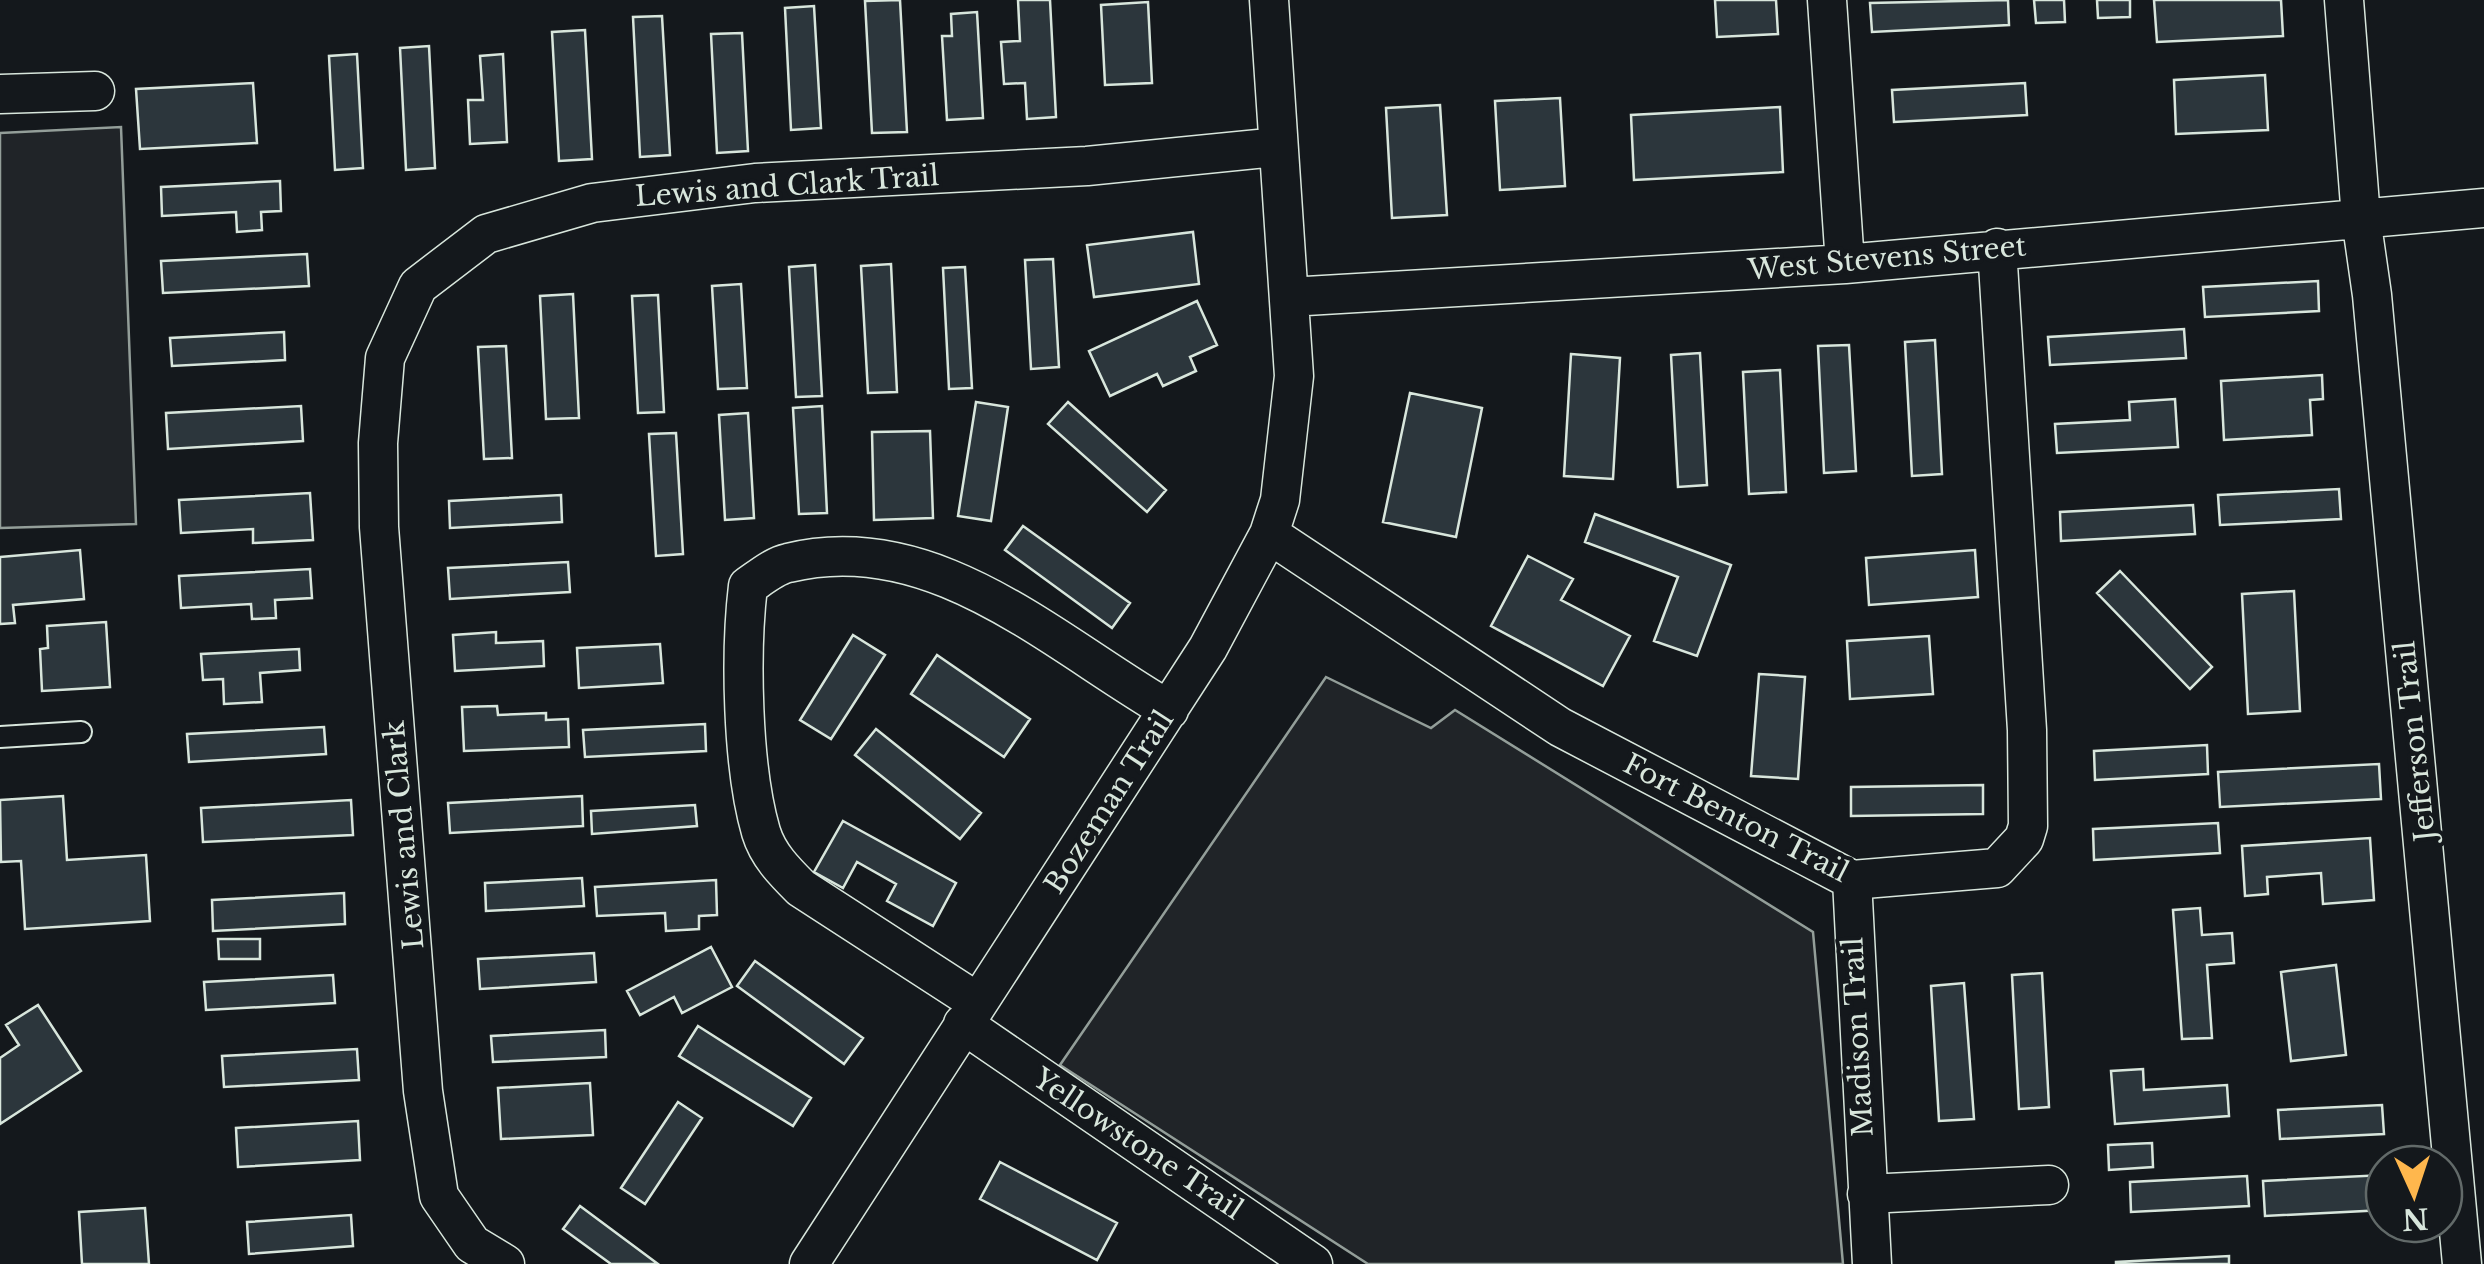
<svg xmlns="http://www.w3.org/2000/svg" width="2484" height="1264" font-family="'Libre Baskerville',serif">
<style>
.green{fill:#202428;stroke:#939e99;stroke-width:2.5}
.building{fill:#2c363c;stroke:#d8e6dc;stroke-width:2.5}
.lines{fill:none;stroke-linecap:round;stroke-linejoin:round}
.lane-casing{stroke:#d8e6dc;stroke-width:24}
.street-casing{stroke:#d8e6dc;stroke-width:41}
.lane{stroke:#14181c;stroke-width:20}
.street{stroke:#14181c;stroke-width:38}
.labels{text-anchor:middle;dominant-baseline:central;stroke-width:8;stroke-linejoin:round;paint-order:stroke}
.street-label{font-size:28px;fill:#d8e6dc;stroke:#14181c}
</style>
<rect width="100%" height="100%" fill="#14181c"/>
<!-- green -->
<path class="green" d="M121,127l15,397 -136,4v-395z
M1326,677l105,51 24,-18 358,222 30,332h-475l-308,-199z"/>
<!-- building -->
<path class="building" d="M900,0l7,132 -35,1 -7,-132z
M1018,0h32l6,117 -29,2 -2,-36 -21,1 -3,-42 19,-1z
M1715,0h61l2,34 -61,3z
M2008,0l1,25 -137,7 -2,-29z
M2034,0h30l1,22 -29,1z
M2097,0h33v17l-32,1z
M2154,0h127l2,36 -126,6z
M1148,2l4,81 -47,2 -4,-80z
M814,6l7,122 -30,2 -6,-122z
M977,12l6,106 -36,2 -5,-84h10l-1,-22z
M662,16l8,139 -30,2 -7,-140z
M585,30l7,129 -33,2 -7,-129z
M742,33l6,118 -31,2 -6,-119z
M429,46l6,122 -29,2 -6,-122z
M357,54l6,114 -28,2 -6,-114z
M503,54l4,88 -37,2 -2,-44h15l-3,-44z
M2265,75l3,55 -92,4 -2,-54z
M253,83l4,60 -117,6 -4,-60z
M2025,83l2,32 -133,7 -2,-32z
M1560,98l5,88 -65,4 -5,-89z
M1440,105l7,110 -55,3 -6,-110z
M1780,107l3,65 -149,8 -3,-65z
M280,181l1,30 -20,1 1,18 -25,2 -1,-20 -74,4 -1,-29z
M1193,232l6,52 -105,13 -7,-52z
M307,254l2,32 -146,7 -2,-32z
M1053,259l6,108 -28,2 -6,-109z
M891,264l6,128 -29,1 -7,-127z
M815,265l7,131 -26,1 -7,-130z
M965,267l7,121 -23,1 -6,-121z
M2318,281l1,30 -114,6 -2,-30z
M741,284l6,104 -29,1 -6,-103z
M573,294l6,124 -33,1 -6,-123z
M658,295l6,117 -26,1 -6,-117z
M1197,301l20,44 -27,12 6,14 -33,15 -6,-12 -47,22 -21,-45z
M2184,329l2,29 -136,7 -2,-28z
M284,332l1,28 -113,6 -2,-28z
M1935,340l7,134 -30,2 -7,-134z
M1849,345l7,126 -32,2 -6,-127z
M506,346l6,112 -28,1 -6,-112z
M1700,353l7,132 -29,2 -7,-132z
M1571,354l49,4 -7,121 -49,-3z
M1780,370l6,122 -37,2 -6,-122z
M2322,375l1,24 -13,1 2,35 -88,5 -3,-59z
M1410,393l72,15 -26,129 -73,-15z
M2175,399l3,48 -121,6 -2,-29 75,-4 -1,-18z
M976,402l32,5 -17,114 -33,-5z
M1068,402l98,88 -19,22 -99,-88z
M301,406l2,35 -135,8 -2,-36z
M822,406l5,107 -28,1 -6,-106z
M748,413l6,105 -29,2 -6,-105z
M930,431l3,87 -59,2 -2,-88z
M676,433l7,121 -27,2 -7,-122z
M2339,489l2,30 -121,6 -2,-30z
M310,493l3,47 -60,3v-14l-72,4 -2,-33z
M561,495l1,27 -112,6 -1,-27z
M2193,505l2,29 -134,7 -1,-29z
M1595,514l136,51 -34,91 -43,-15 24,-64 -93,-35z
M1023,526l107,77 -18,25 -107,-78z
M80,550l4,49 -71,6 2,18 -15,1v-67z
M1975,550l3,47 -109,8 -3,-47z
M1528,556l45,23 -12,21 69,36 -27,50 -112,-60z
M568,562l2,30 -120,7 -2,-31z
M310,569l2,29 -37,2 1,18 -24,1 -1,-15 -70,4 -2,-32z
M2120,571l92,96 -22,22 -93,-96z
M2294,591l6,120 -52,3 -6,-120z
M106,622l4,65 -68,4 -2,-42 8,-1 -1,-22z
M496,632v11l47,-2 1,25 -89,5 -2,-36z
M853,635l32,20 -54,84 -31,-19z
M1929,636l4,58 -83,5 -3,-58z
M660,644l3,39 -84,5 -2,-40z
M299,649l1,21 -40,3 2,29 -38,2 -1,-25 -20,1 -2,-26z
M937,655l93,64 -26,38 -93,-63z
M1759,674l46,3 -7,102 -47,-3z
M497,706l1,9 48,-2v7l22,-1 1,28 -105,4 -2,-44z
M705,724l1,27 -121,6 -2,-27z
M324,727l2,27 -137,8 -2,-28z
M876,729l105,84 -21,26 -105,-84z
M2207,745l1,29 -113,6 -1,-29z
M2379,764l2,35 -161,8 -2,-35z
M1983,785v29l-132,2v-29z
M63,796l4,64 79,-5 4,66 -125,8 -4,-68 -20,1 -1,-62z
M582,796l1,30 -133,7 -2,-30z
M351,800l2,35 -150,7 -2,-34z
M695,805l2,21 -105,8 -1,-23z
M843,821l113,62 -23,43 -46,-25 9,-17 -39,-22 -14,26 -29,-16z
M2218,823l2,30 -126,7 -1,-31z
M2370,838l4,62 -51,4 -2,-31 -54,4 1,17 -23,2 -3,-50z
M582,878l2,28 -98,5 -1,-28z
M716,880l1,35 -18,1v13l-33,2 -1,-18 -68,3 -2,-29z
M344,893l1,31 -132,7 -1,-31z
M2200,908l2,27 30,-2 2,30 -27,2 5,73 -30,1 -9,-129z
M218,939h42v20h-41z
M711,947l21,40 -50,26 -8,-16 -34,18 -13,-24z
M594,953l2,29 -116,7 -2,-30z
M755,961l108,77 -19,26 -107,-78z
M2336,965l10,90 -55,6 -10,-89z
M2042,973l7,134 -30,2 -7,-134z
M333,975l2,28 -129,7 -2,-28z
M1964,983l10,136 -35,2 -8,-135z
M38,1005l43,66 -81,53v-66l19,-13 -13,-20z
M698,1026l113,72 -18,28 -114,-70z
M605,1030l1,27 -113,5 -2,-26z
M357,1049l2,31 -135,7 -2,-31z
M2143,1069l1,21 83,-5 2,31 -114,8 -4,-53z
M590,1083l3,52 -92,4 -3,-51z
M678,1102l24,16 -57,86 -24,-16z
M2382,1105l2,29 -104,5 -2,-29z
M358,1121l2,39 -122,7 -2,-39z
M2152,1143l1,24 -44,3 -1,-25z
M1000,1162l117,61 -20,37 -117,-61z
M2384,1175v35l-119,6 -2,-35z
M2247,1176l2,30 -118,6 -1,-30z
M580,1206l78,58h-47l-48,-35z
M145,1208l4,56h-67l-3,-52z
M351,1215l2,31 -104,8 -2,-32z
M2229,1256v8h-113v-2z"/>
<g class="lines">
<defs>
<path id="lane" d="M0,737l81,-5"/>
<path id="street" d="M1827,0l18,264
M2344,0l17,218 11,77 90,969
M0,94l95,-3
M1289,297l556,-33 639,-56
M1269,534l291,193 292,153 145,-12 27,-29 4,-13 -1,-96 -30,-482
M1852,880l20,384
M977,1002l-176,-114c-17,-17 -33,-33 -40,-56 -19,-65 -21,-179 -13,-246 12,-8 26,-20 40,-23 145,-36 265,80 381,147
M963,1024l350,240
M1867,1194l182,-9
M505,1264l-33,-20 -33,-48 -16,-105 -44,-564 -1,-84 7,-85 33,-72 68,-52 106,-31 163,-20 332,-17 190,-19
M809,1264l399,-616 61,-114 11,-34 14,-124 -25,-376"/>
</defs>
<!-- lane casing -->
<use href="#lane" class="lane-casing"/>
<!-- street casing -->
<use href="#street" class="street-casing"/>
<!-- lane -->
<use href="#lane" class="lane"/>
<!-- street -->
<use href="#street" class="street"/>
</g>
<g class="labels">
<!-- street labels -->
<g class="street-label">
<text transform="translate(787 186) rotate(-4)">Lewis and Clark Trail</text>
<text transform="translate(1887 258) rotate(-5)">West Stevens Street</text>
<text transform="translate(2415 741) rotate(-96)">Jefferson Trail</text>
<text transform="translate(1109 802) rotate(-57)">Bozeman Trail</text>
<text transform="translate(1736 818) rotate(27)">Fort Benton Trail</text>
<text transform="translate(404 835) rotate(-95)">Lewis and Clark</text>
<text transform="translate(1858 1037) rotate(-93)">Madison Trail</text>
<text transform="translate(1138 1144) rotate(34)">Yellowstone Trail</text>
</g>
</g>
<!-- north arrow -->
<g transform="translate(2414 1194) rotate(177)"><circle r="48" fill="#14181c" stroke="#626a69" stroke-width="2.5"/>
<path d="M0-8L18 38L0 25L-18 38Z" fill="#ffb74d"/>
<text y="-15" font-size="28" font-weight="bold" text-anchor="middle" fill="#d8e6dc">N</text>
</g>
</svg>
